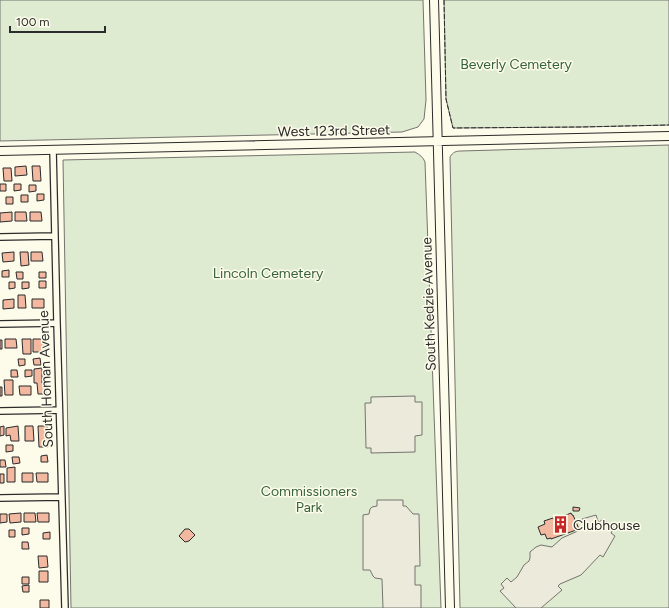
<svg xmlns="http://www.w3.org/2000/svg" width="669" height="608" font-family="Figtree,sans-serif">
<style>
.green{fill:#deebd1;stroke:#74746e}
.parking{fill:#eceadb;stroke:#74746e}
.building{fill:#f2b8a0;stroke:#2b2b2b}
.lines{fill:none;stroke-linecap:round;stroke-linejoin:round}
.street-casing{stroke:#2b2b2b;stroke-width:8}
.secondary-casing{stroke:#2b2b2b;stroke-width:10}
.street{stroke:#fdfbea;stroke-width:5.5}
.secondary{stroke:#fdfbea;stroke-width:8}
.fence{stroke:#2b2b2b;stroke-width:1;stroke-dasharray:5 2;stroke-linecap:butt}
.labels{text-anchor:middle;dominant-baseline:central;stroke-width:3;stroke-linejoin:round;paint-order:stroke}
.park-label{font-size:14px;fill:#34623c;stroke:#fdfbea}
.street-label{font-size:14px;fill:#2b2b2b;stroke:#fdfbea}
.poi-label{font-size:14px;fill:#2b2b2b;stroke:#fdfbea;text-anchor:start}
</style>
<rect width="100%" height="100%" fill="#fdfbea"/>
<!-- green -->
<path class="green" d="M0,0h423l3,100 -2,19 -6,8 -16,5 -402,9z
M444,0h225v125l-88,2 -128,1 -7,-29z
M669,145v463h-209l-10,-451c3,-5 6,-6 11,-6z
M415,152c5,3 8,5 10,10l16,446h-370l-8,-448z"/>
<!-- parking -->
<path class="parking" d="M415,396v6h7v33l-7,1v16l-44,1v-5h-5l-1,-45h6v-6z
M377,500h26v6h3l7,8h6l1,52h-5v19h6v23h-38l-1,-29 -7,-1 -2,-2 -3,-6h-7v-55l6,-1 1,-5 2,-2 5,-1z
M596,515l2,6 1,1 4,-3 11,9 -3,5 4,3 -12,21 -3,-2 -19,20 -21,9 -2,2 4,4 -21,18h-25l-16,-17 4,-3 -3,-4 6,-6 4,4 6,-5 7,-12 5,-4 1,-3v-6l6,-5 5,-2 11,2 10,-9 18,-8 4,-5v-2l-2,-4z"/>
<!-- building -->
<path class="building" d="M26,166l1,9 -12,1v-9z
M32,166h8l1,15h-8z
M3,168h8l1,13h-8z
M0,184h6v7h-6z
M14,184h7v6l-7,1z
M29,185h7v6l-7,1z
M37,194h7v6l-7,1z
M21,195h7v7h-7z
M6,197h7v7h-7z
M12,212v9l-12,1v-9z
M15,212h11l1,9h-12z
M30,212h11l1,9h-12z
M14,252v9l-11,1 -1,-9z
M20,252h8l1,13 -8,1z
M31,252h11l1,9h-12z
M9,270v7h-7v-6z
M16,272h7v7h-6z
M39,272h7v6h-7z
M39,281h7v7h-7z
M9,282h6v6l-6,1z
M22,282h7v6l-7,1z
M18,295h7l1,13h-8z
M14,299v9l-11,1v-9z
M32,299h12v9h-12z
M5,339h11l1,9h-12z
M22,339h9v15h-8z
M33,339h12v13h-12z
M0,340h2v9h-2z
M40,358l1,7h-7l-1,-6z
M18,359h7v6l-6,1z
M42,368v15l4,-1v12h-8l-1,-11h-3v-14z
M11,370h6l1,7h-7z
M25,370h7v6l-7,1z
M4,380h9v15h-8z
M19,386h12v9h-11z
M0,387h2v9h-2z
M4,426v9l-4,1v-9z
M18,426l1,15h-8l-1,-6 -4,1v-8z
M25,426h8l1,15h-9z
M38,426h9l1,21h-9z
M6,445h7v6l-7,1z
M47,455l1,7h-7v-6z
M12,457h7l1,6 -7,1z
M0,460h5l1,7h-6z
M15,467v15h-8v-14z
M22,473h11v9h-11z
M36,473h12v9h-11z
M0,474h4v9h-4z
M573,507l7,1 -1,3h-6z
M21,513v9l-11,1 -1,-9z
M24,513h11l1,9h-12z
M37,513h12v9h-11z
M571,513l1,2h1l6,14 -28,10v-1l-4,1 -2,-5 -4,1 -3,-8 7,-3 -1,-3 9,-3 1,2z
M0,514h7v8l-7,1z
M22,528h7v6l-7,1z
M185,529h4l6,6 -6,6 -4,1 -6,-6z
M9,530h6v7h-6z
M50,532v7h-7v-6z
M22,542h6l1,7h-7z
M38,556h9l1,11 -9,1z
M39,571h9v11h-9z
M22,577h7v7h-7z
M29,585v7h-6l-1,-6z
M40,600h9v8h-9z"/>
<g class="lines">
<defs>
<path id="street" d="M53,150l4,173 8,285
M0,237l54,-1
M0,324l57,-1
M0,411l59,-1
M0,498l61,-1"/>
<path id="secondary" d="M434,0l16,608
M0,151l669,-15"/>
</defs>
<!-- street casing -->
<use href="#street" class="street-casing"/>
<!-- secondary casing -->
<use href="#secondary" class="secondary-casing"/>
<!-- street -->
<use href="#street" class="street"/>
<!-- secondary -->
<use href="#secondary" class="secondary"/>
<!-- fence -->
<path class="fence" d="M444,0l2,99 7,29 128,-1 88,-2"/>
</g>
<!-- icons -->
<defs>
<symbol id="building-bare" viewBox="-9 -9 18 18"><path d="M-4-6H4V6H1V3H-1V6H-4ZM-2.5-4.3h1.7v1.8h-1.7ZM.8-4.3h1.7v1.8H.8ZM-2.5-1h1.7V.8h-1.7ZM.8-1h1.7V.8H.8Z" fill="#c62828" stroke="#fdfbea" stroke-width="2.5" paint-order="stroke"/></symbol>
</defs>
<g fill-rule="evenodd">
<use href="#building-bare" x="548" y="512" width="25" height="25"/>
</g>
<g class="labels">
<!-- park labels -->
<g class="park-label">
<text x="516" y="64">Beverly Cemetery</text>
<text x="268" y="273">Lincoln Cemetery</text>
<text x="309" y="491">Commissioners<tspan x="309" dy="16">Park</tspan></text>
</g>
<!-- street labels -->
<g class="street-label">
<text transform="translate(334 131) rotate(-1)">West 123rd Street</text>
<text transform="translate(429 304) rotate(-92)">South Kedzie Avenue</text>
<text transform="translate(46 379) rotate(-92)">South Homan Avenue</text>
</g>
<!-- poi labels -->
<g class="poi-label">
<text x="573" y="525">Clubhouse</text>
</g>
</g>
<!-- scale -->
<path d="M10 26v6h95v-6" fill="none" stroke="#2b2b2b" stroke-width="2"/>
<text x="16" y="26" font-size="12" fill="#2b2b2b" stroke="#fdfbea" stroke-width="3" paint-order="stroke">100 m</text>
</svg>
